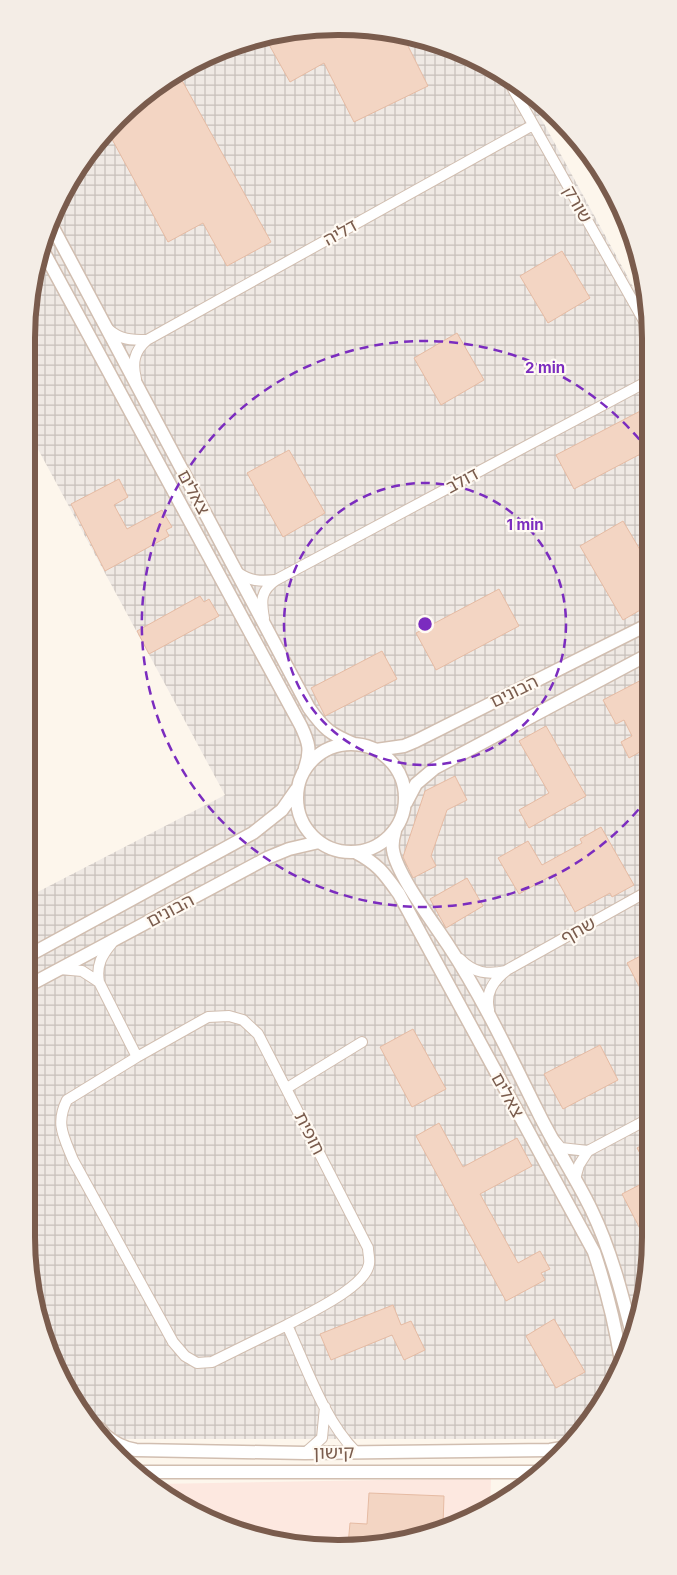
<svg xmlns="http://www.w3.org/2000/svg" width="677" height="1575" font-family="Inter,'Noto Sans Hebrew',sans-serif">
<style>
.commercial{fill:#fde8e0}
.industrial{fill:url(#industrial-grid)}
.building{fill:#f3d5c3;stroke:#e6bba3}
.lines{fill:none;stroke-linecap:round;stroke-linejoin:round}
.minor-casing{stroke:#d1beb0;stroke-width:12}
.tertiary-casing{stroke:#d1beb0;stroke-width:15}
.minor{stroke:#fff;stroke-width:10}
.tertiary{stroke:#fff;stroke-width:12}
.ring{fill:none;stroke:#7b2cbf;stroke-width:2.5;stroke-dasharray:9 6}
.labels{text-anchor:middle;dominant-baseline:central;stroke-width:4.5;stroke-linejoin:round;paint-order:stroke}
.street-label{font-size:18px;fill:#7a5c4d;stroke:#fffaf3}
.rim{fill:none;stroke:#7a5c4d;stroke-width:6}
.centre{fill:#7b2cbf;stroke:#fffaf3;stroke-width:2.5}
.ring-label{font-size:15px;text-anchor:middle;font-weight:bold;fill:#7b2cbf;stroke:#fffaf3;stroke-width:4.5;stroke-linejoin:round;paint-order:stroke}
</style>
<defs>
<pattern id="industrial-grid" width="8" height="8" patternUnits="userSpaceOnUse" patternTransform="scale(1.25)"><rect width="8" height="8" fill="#efe9e4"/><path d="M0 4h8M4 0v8" fill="none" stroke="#c7c0bb"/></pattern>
</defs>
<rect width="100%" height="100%" fill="#fdf6ec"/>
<!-- commercial -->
<path class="commercial" d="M491,1478l-1,31 -110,37 -102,-3 -95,-36 -28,-23z"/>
<!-- industrial -->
<path class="industrial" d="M318,27l121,16 86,46 123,225 3,922 -17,101 -61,105 -10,9 -6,-12h-455l-59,-102 -17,-100v-339l199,-103 -199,-368v-89l17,-100 61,-106 97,-74z"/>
<!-- building -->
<path class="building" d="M318,27l86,11 24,48 -74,36 -30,-59 -34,19 -23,-41z
M179,75l92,167 -44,24 -24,-43 -35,19 -61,-112z
M562,251l28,47 -42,25 -28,-47z
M457,333l27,47 -43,25 -27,-47z
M648,407v43l-74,39 -18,-34z
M289,450l36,63 -42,24 -36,-64z
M119,479l9,18 -14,8 13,24 35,-19 10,17 -6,3 3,6 -64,35 -34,-67z
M623,521l26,44v40l-26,15 -43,-74z
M499,589l20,37 -83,44 -20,-37z
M200,596l4,6 5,-3 10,17 -70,38 -12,-23z
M382,651l15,28 -72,37 -14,-28z
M649,676v71l-20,11 -8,-16 11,-6 -8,-16 -8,4 -13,-24z
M546,726l40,70 -57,32 -10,-18 30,-17 -30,-52z
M455,776l12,24 -20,10 -16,46 5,10 -23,12 -10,-21 22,-66z
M601,827l33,58 -22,12 -2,-4 -35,19 -21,-38 -35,20 -21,-36 30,-17 14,24 40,-22 -2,-4z
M467,878l16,28 -37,22 -16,-29z
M650,951v56l-23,-44z
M413,1029l33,60 -34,18 -32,-60z
M600,1045l18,35 -55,29 -19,-35z
M439,1123l24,44 54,-29 15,28 -52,28 38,69 22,-12 10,18 -9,4 4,7 -39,21 -90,-165z
M650,1140l1,33 -14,-25z
M651,1179v57l-2,10 -27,-52z
M393,1305l8,20 10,-4 14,29 -21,10 -12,-25 -61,25 -11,-26z
M554,1319l31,53 -29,16 -30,-52z
M369,1493l75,3 -1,29 -63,21 -32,-1 2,-22 17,1z"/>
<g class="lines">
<defs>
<path id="minor" d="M508,80l140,248
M108,329c12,11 24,11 39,11
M136,379c-4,-16 -2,-28 11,-39l386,-215
M237,572c13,9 23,10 38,8
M264,618c-3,-17 -4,-27 12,-38l372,-199
M112,943c-10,12 -16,22 -13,39l38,75 71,-40 21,-1 14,4 15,14 110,214c0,5 2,11 1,16 -3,23 -62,50 -82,61
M460,959c14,14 27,16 46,12
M60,969l22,2 17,11
M489,1010c-4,-17 4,-29 18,-40l143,-80
M137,1057l-70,43c-12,24 -3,37 6,60l100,182 12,14 12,7 15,-1 75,-37c19,41 37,95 69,127
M287,1088l75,-46
M555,1141l6,7 27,3
M577,1183l-2,-4 4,-14 9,-14 62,-33
M305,1453l17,-15 3,-31"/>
<path id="tertiary" d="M51,224l258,484c15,21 21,26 45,36
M41,247l260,479c8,17 10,24 4,42
M297 798a54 54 0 1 1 108 0a54 54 0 1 1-108 0Z
M376,750l28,-4 12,-5 233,-117
M406,803l10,-19 19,-16 214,-114
M395,831c-2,7 -3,13 -2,19 4,25 40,72 55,95 35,53 62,111 90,167 16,33 37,64 53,97 20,41 31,85 42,129
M355,852c23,12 29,21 44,42l195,358c12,36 21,71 27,109
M26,957l227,-124 29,-23 14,-20
M26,987l241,-129 22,-9 30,-7
M93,1424l7,5 10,12
M105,1435c9,8 19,13 31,15l169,3 245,-3 18,-3
M140,1472h397"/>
</defs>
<!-- minor casing -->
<use href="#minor" class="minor-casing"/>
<!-- tertiary casing -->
<use href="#tertiary" class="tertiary-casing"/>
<!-- minor -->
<use href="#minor" class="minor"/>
<!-- tertiary -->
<use href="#tertiary" class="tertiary"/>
</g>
<!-- distance rings -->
<g class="ring">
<circle cx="425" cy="624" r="141"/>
<path d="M648 798A283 283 0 1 1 648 450"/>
</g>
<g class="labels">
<!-- street labels -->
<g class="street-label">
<text transform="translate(578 204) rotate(61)">שורק</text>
<text transform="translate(340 232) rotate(-29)">דליה</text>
<text transform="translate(462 480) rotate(-28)">דולב</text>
<text transform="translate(194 492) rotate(62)">צאלים</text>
<text transform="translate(514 691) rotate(-26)">הבונים</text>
<text transform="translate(170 910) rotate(-28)">הבונים</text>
<text transform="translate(578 930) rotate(-29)">שחף</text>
<text transform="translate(508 1095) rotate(61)">צאלים</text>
<text transform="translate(310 1133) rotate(63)">חופית</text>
<text transform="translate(334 1452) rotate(-1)">קישון</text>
</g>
</g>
<!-- crop -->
<path d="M0 0H677V1575H0ZM338 35H339A303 303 0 0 1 642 338V1237A303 303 0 0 1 339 1540H338A303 303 0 0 1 35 1237V338A303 303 0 0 1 338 35Z" fill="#f4ede6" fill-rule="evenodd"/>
<path class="rim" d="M338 35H339A303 303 0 0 1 642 338V1237A303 303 0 0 1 339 1540H338A303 303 0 0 1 35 1237V338A303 303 0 0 1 338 35Z"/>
<circle cx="425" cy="624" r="8" class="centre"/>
<g class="ring-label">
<text x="545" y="373">2 min</text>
<text x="525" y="530">1 min</text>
</g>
</svg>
